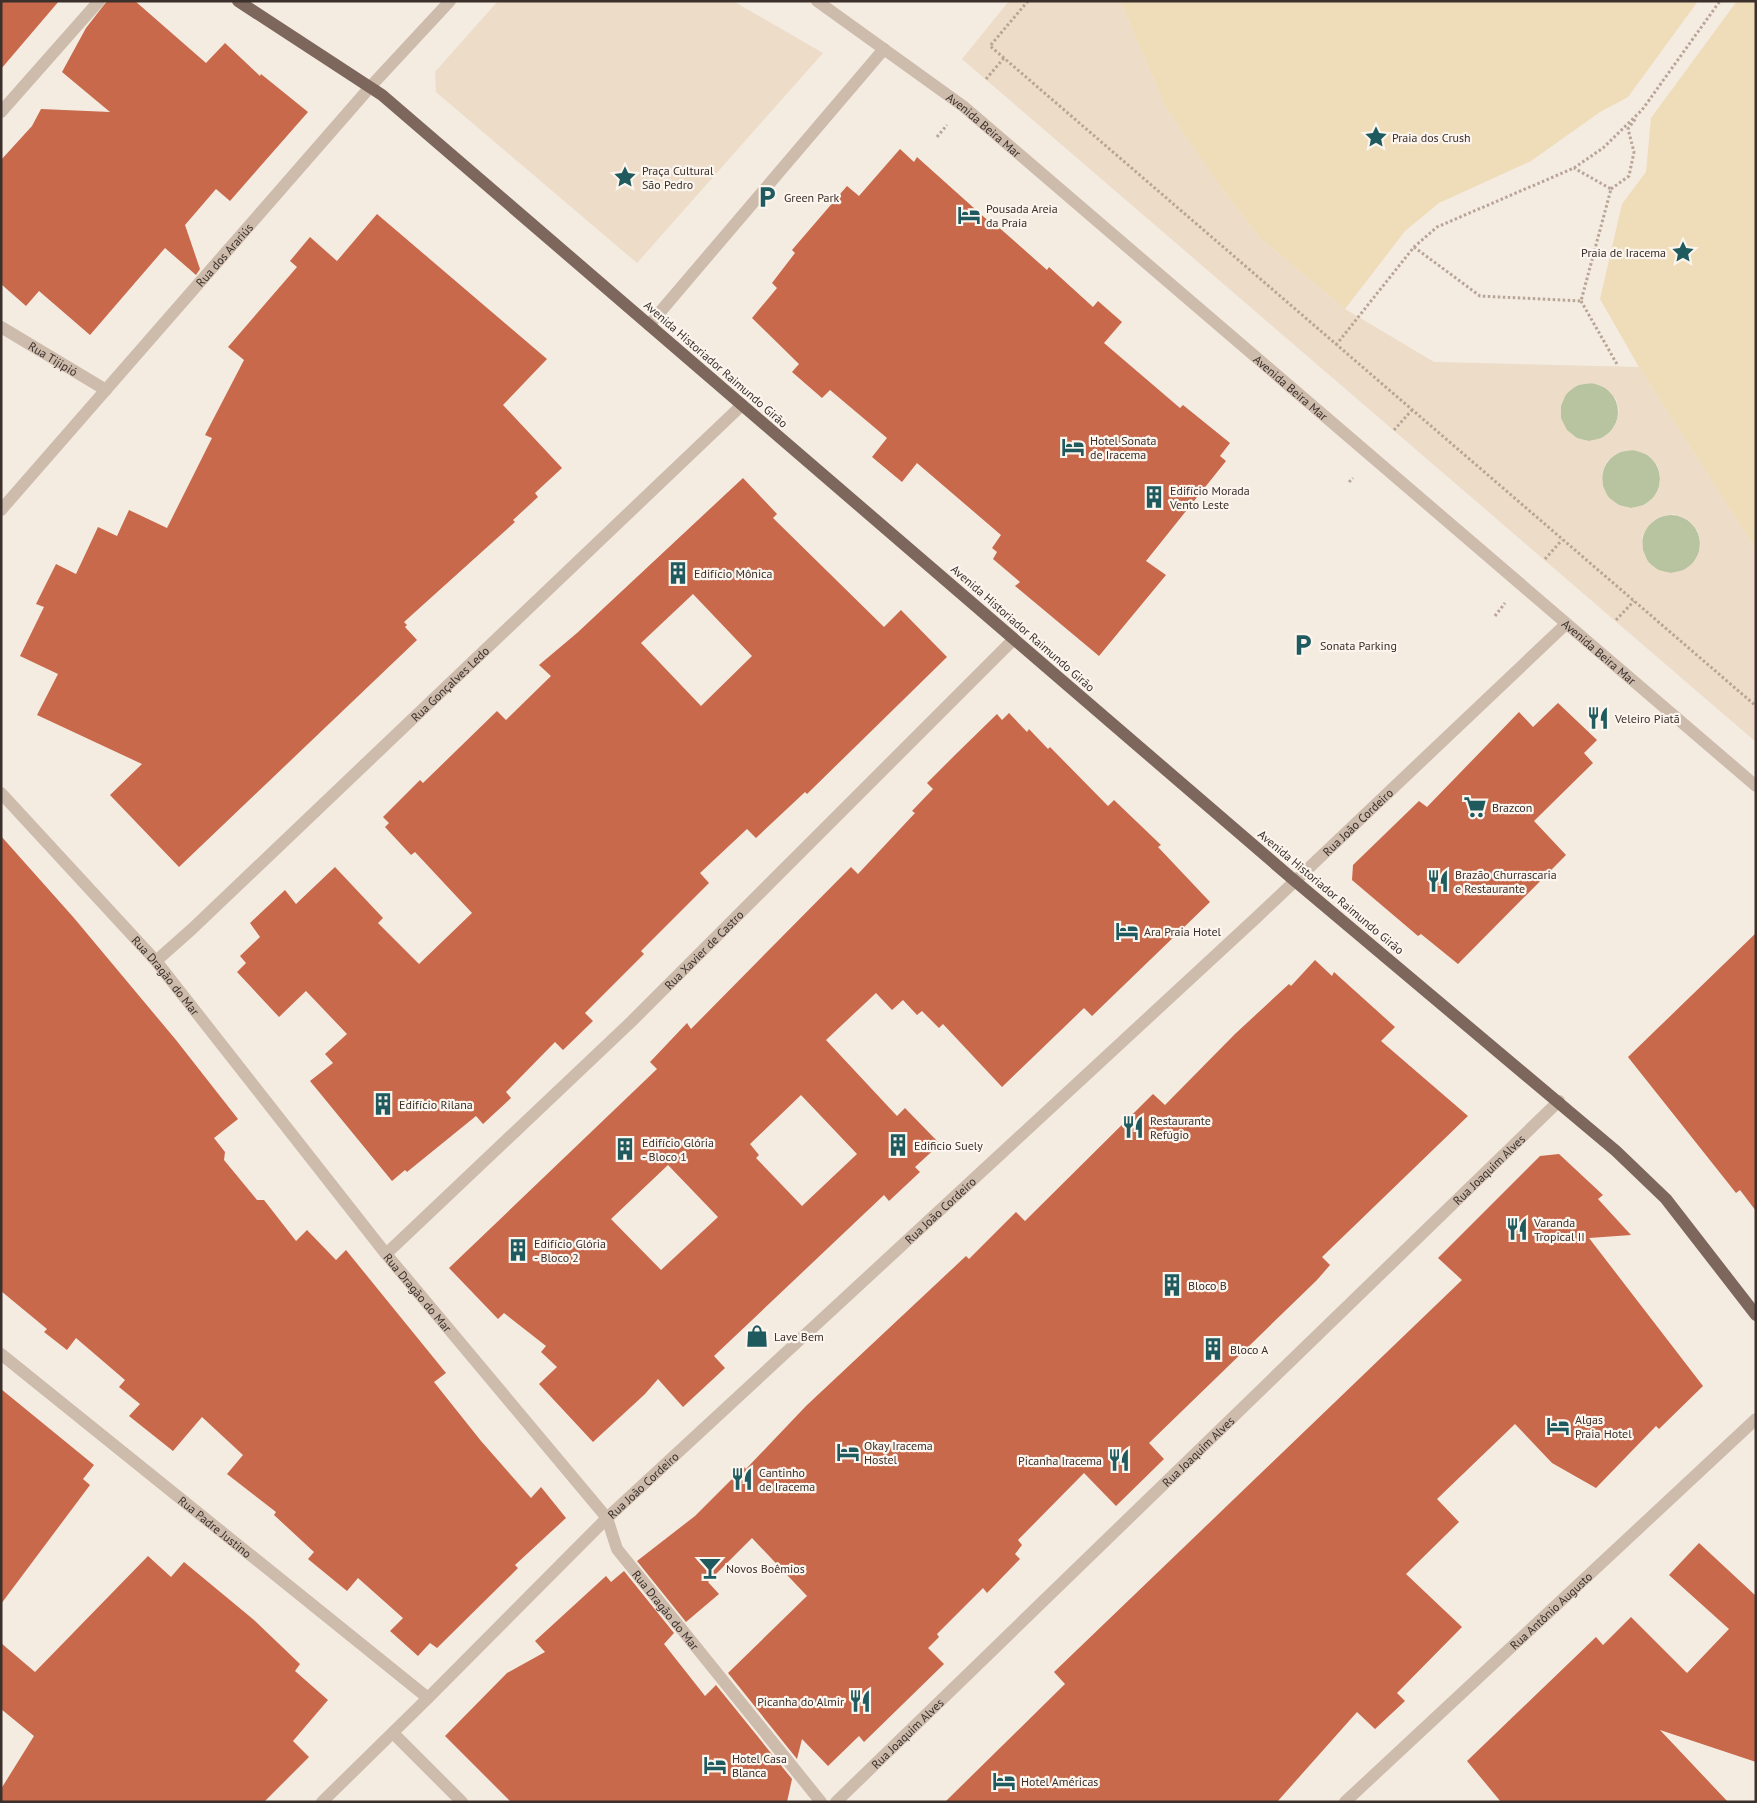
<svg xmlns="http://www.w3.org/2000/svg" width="1757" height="1803" font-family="'PT Sans',sans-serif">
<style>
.green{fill:#b8c4a0}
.sand{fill:#efdcb8}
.plaza{fill:#ecdcc8;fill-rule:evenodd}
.building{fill:#c8694b;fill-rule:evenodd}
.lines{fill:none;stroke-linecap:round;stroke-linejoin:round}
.path{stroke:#b9a596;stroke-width:3;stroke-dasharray:2.5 2.5;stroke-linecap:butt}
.service{stroke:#cdbbac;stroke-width:12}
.minor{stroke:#cdbbac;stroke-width:12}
.tertiary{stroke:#cdbbac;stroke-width:12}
.primary{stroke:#7d675c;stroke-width:12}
.labels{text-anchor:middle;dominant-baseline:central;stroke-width:4.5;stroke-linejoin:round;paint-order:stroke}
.street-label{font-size:12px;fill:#3b302b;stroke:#fbf5ee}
.poi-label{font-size:12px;fill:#3b302b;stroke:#fbf5ee;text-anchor:start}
</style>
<rect width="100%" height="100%" fill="#f4ebe1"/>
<!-- green -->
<path class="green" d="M1560 412a29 29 0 1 1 58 0a29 29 0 1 1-58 0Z
M1602 479a29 29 0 1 1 58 0a29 29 0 1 1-58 0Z
M1642 544a29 29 0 1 1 58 0a29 29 0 1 1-58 0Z"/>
<!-- sand -->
<path class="sand" d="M1120,1h578l-70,96 -28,15 -69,49 -92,42 -34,28 -60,78 -85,-71 -41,-53 -54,-79z
M1737,1h19v549l-117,-183 -39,-68 22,-95 24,-32 5,-54z"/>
<!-- plaza -->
<path class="plaza" d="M498,1h235l90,52 -186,210 -201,-171 -1,-20z
M1009,1h111l45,105 54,79 41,53 85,71 89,53 205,5 117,183v192l-794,-683zM1593,383l13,5 10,11 3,11 -2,11 -6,10 -9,7 -13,3 -12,-3 -10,-8 -6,-12v-12l5,-12 11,-9zM1634,450l14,5 10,11 2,11 -1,12 -6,9 -9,7 -13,3 -12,-3 -11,-8 -5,-11 -1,-13 5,-12 12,-9zM1674,514l14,6 10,11 2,11 -1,11 -6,10 -9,7 -13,3 -13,-3 -10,-8 -5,-12 -1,-13 6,-11 11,-9z"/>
<!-- building -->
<path class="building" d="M1,1h58l-58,68z
M107,1h28l71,62 19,-20 35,33 1,-2 47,38 -78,89 -14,-12 -31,36 15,44 -4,6 -31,-27 -75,87 -51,-44 -13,15 -25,-22v-124l31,-34 9,-17 69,3 -48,-40 24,-44z
M900,149l14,13 3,-5 77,69 1,-2 52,46 2,-3 44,40 5,-6 24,21 -18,21 76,65 3,-3 47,38 -10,13 6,5 -80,100 20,14 -67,81 -84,-70 5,-4 -27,-23 4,-7 -5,-4 9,-13 -84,-72 -15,19 -30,-25 15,-19 -57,-48 -8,8 -30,-26 7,-8 -47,-46 25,-30 -5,-5 23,-30 -3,-3 55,-64 12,10z
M377,214l170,145 -44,46 59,63 -27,25 3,4 -25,23 2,2 -111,100 3,3 -2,2 12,13 -238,227 -69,-72 32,-31 -105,-49 21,-41 -38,-18 24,-49 -8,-3 20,-40 20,10 22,-47 19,9 12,-26 38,18 45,-90 -7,-3 39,-75 -16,-13 69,-80 -7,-6 20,-24 27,24z
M743,478l34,36 -4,4 111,109 17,-17 46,47 -140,137 -2,-2 -49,46 -9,-9 -47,44 9,10 -68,68 3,3 -59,59 8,8 -30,29 -8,-8 -49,50 5,6 -28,26 -7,-8 -69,56 -2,-2 -13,11 -82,-100 23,-18 -8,-9 22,-20 -41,-43 -27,26 -42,-45 9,-9 -6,-7 20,-19 -10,-14 35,-33 11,14 39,-37 48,51 -5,5 41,41 53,-51 -57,-61 -4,3 -26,-28 4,-4 -6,-6 37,-37 3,3 74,-72 9,9 45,-44 -12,-11 38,-32zM693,594l59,62 -51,50 -60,-63z
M1558,703l39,37 -13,13 9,10 -59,58 32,34 -108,109 -37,-30 -3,2 -66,-56 1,-15 66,-64 8,6 92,-95 14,15z
M1009,713l18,19 2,-3 19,20 2,-2 58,59 6,-6 47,45 -3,2 52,55 -118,114 -8,-8 -82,79 -59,-63 -4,4 -17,-17 -5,4 -14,-15 -11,10 -16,-17 -50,47 71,76 8,-8 35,36 -25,23 5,5 -31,29 -5,-6 -170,161 11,12 -42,39 -25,-28 -13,15 -52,48 -54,-58 18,-17 -16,-15 5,-6 -42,-33 -6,6 -49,-51 208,-199 -7,-7 37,-39 4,6 160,-162 7,7 57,-61 -3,-2 21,-22 -6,-6 28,-28 42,-41 5,6zM801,1095l56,59 -55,52 -46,-48 3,-3 -9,-11zM668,1165l50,52 -57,53 -50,-51z
M1,836l73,82 102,122 62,79 -24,19 11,14 -1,8 33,40h7l32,41 11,-11 29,30 10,-10 100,123 -12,9 47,59 50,57 10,-11 25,31 -51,47 3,3 -81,80 -7,-5 -12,13 -28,-25 13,-13 -45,-40 -11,13 -39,-32 6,-7 -40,-37 2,-3 -49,-38 16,-19 -41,-38 -29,34 -44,-35 11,-12 -21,-17 6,-7 -49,-42 -9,12 -23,-18 3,-3 -46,-38z
M1756,933v278l-16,-21 -4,3 -108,-136z
M1315,960l17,16 2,-4 61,55 -14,14 87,75 -146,141 8,8 -13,15 -168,163 15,16 -48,47 -32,-33 -66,67 4,5 -7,9 5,5 -33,34 -4,-5 -46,46 2,3 -11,11 16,16 -80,78 -5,-6 -31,30 -26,-27 -5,20 -69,-86 79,-77 -55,-58 -44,44 11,12 -33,28 -49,-61 58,-45 49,-49 2,2 60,-63 160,-150 3,3 47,-47 9,9 128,-127 12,11 70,-71 54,-50 2,2z
M1559,1154l44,41 -5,4 33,36 -42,3 114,148 -44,43 -3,-3 -60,62 -44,-25 -37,-39 -78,75 22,23 -53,52 56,53 -65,66 8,8 -30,28 -18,-17 -80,90h-332l120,-118 -11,-12 408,-392 -24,-22 102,-102z
M1,1389l93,76 -11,14 7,6 -89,119z
M1699,1543l57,53v166l-96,-32 68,72h-227l-34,-41 129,-124 7,8 28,-28 56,56 42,-44 -60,-54z
M148,1556l23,21 13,-15 70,58 46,44 -5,7 33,29 -35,41 16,16 -45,45h-263v-13l33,-53 -33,-27v-66l34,29z
M624,1571l50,62 -10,11 41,52 11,-11 76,94 -5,23h-276l-66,-66 62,-63 38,-21 -10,-11 71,-65 5,6z"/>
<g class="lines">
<!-- path -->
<path class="path" d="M1028,1l-38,45 766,660
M986,79l18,-21
M937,137l10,-12
M1611,189l18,-13 5,-24 -6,-23 8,-11
M1414,247l66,49 101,5 30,-112 -37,-21
M1581,301l37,65
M1336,345l78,-98 23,-20 137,-59 29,-20 39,-38 78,-109
M1394,430l18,-20
M1349,482l4,-4
M1545,559l17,-19
M1495,616l10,-13
M1616,620l18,-19"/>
<!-- service -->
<path class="service" d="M649,325l235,-276"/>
<!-- minor -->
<g class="minor">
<path d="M1,112l98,-111"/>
<path id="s1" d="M1,327l105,63"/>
<path id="s2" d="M1,510l370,-424 79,-85"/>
<path id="s3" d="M1,793l155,168 230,293 221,264 10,31 204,253"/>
<path id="s4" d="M156,961l36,-32 550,-524"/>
<path id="s5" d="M386,1254l246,-233 382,-382"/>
<path id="s6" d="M1,1354l427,344"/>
<path d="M393,1733l69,69"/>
<path id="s7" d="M836,1802l723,-701"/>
</g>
<!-- tertiary -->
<g class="tertiary">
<path id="s8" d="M817,1l146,105 793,680"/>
<path id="s9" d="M322,1802l106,-104 179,-180 650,-601 309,-293"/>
<path id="s10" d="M1345,1802l411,-383"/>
</g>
<!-- primary -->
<path class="primary" d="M238,1l144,94 913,786 321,270 50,48 90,116"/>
</g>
<!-- icons -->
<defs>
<symbol id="sight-bare" viewBox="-9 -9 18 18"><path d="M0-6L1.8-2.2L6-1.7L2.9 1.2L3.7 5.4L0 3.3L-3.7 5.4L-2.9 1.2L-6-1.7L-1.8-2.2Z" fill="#1f5a5e" stroke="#fbf5ee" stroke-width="2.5" paint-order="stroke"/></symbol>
<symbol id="parking-bare" viewBox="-9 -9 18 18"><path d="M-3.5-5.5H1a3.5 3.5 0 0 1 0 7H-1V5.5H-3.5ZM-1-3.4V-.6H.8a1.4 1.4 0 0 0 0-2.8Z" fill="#1f5a5e" stroke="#fbf5ee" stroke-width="2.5" paint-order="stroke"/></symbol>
<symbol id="hotel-bare" viewBox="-9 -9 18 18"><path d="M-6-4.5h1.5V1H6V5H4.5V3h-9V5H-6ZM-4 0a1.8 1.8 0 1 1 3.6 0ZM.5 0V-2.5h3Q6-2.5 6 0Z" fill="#1f5a5e" stroke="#fbf5ee" stroke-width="2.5" paint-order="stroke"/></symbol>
<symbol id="building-bare" viewBox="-9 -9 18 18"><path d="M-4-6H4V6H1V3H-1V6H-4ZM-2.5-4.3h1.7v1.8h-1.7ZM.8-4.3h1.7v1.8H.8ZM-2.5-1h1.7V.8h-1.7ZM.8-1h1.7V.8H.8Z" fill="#1f5a5e" stroke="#fbf5ee" stroke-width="2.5" paint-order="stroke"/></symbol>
<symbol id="restaurant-bare" viewBox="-9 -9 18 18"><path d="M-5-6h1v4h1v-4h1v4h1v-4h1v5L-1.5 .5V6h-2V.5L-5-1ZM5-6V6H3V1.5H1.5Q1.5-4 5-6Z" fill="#1f5a5e" stroke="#fbf5ee" stroke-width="2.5" paint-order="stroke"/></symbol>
<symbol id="supermarket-bare" viewBox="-9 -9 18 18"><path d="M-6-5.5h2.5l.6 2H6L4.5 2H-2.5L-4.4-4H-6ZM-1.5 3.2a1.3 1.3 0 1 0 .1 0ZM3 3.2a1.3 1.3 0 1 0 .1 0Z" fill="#1f5a5e" stroke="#fbf5ee" stroke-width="2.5" paint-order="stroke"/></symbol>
<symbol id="shop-bare" viewBox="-9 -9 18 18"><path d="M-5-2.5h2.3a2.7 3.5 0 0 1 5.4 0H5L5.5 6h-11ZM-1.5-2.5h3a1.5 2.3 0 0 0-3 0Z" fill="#1f5a5e" stroke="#fbf5ee" stroke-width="2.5" paint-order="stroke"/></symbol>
<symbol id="bar-bare" viewBox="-9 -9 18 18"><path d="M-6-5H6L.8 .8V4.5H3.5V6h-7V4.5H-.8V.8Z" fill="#1f5a5e" stroke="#fbf5ee" stroke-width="2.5" paint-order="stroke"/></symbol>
</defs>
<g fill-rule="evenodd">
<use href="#sight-bare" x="1360" y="121" width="32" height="32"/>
<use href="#sight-bare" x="609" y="161" width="32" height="32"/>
<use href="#parking-bare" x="751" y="181" width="32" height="32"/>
<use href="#hotel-bare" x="953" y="199" width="32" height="32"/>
<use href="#sight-bare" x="1667" y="236" width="32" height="32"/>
<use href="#hotel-bare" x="1057" y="431" width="32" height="32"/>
<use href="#building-bare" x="1138" y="481" width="32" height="32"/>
<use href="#building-bare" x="662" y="557" width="32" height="32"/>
<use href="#parking-bare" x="1287" y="629" width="32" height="32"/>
<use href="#restaurant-bare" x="1582" y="702" width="32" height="32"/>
<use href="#supermarket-bare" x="1459" y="791" width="32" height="32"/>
<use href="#restaurant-bare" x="1422" y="865" width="32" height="32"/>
<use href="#hotel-bare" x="1111" y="915" width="32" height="32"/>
<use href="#building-bare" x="367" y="1088" width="32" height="32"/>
<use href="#restaurant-bare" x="1117" y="1111" width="32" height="32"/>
<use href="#building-bare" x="882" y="1129" width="32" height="32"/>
<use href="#building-bare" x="609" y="1133" width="32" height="32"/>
<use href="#restaurant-bare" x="1501" y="1213" width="32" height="32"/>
<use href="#building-bare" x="502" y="1234" width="32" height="32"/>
<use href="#building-bare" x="1156" y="1269" width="32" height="32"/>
<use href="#shop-bare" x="741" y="1320" width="32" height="32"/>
<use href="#building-bare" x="1197" y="1333" width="32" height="32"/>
<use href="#hotel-bare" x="1542" y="1410" width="32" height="32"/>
<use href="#hotel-bare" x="832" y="1436" width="32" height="32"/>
<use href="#restaurant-bare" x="1103" y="1444" width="32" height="32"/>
<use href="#restaurant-bare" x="726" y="1463" width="32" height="32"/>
<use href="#bar-bare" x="694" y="1552" width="32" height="32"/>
<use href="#restaurant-bare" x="844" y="1685" width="32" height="32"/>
<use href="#hotel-bare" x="699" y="1749" width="32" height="32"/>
<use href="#hotel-bare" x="988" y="1765" width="32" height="32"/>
</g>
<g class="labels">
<!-- street labels -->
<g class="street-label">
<text stroke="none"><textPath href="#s8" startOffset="208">Avenida Beira Mar</textPath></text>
<text stroke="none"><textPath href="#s2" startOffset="339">Rua dos Arariús</textPath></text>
<text stroke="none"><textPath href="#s1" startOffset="61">Rua Tijipió</textPath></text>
<text transform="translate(716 364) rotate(41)">Avenida Historiador Raimundo Girão</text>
<text stroke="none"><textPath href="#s8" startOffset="612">Avenida Beira Mar</textPath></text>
<text transform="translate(1023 628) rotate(41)">Avenida Historiador Raimundo Girão</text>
<text stroke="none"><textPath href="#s8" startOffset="1018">Avenida Beira Mar</textPath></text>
<text stroke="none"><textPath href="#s4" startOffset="404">Rua Gonçalves Ledo</textPath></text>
<text stroke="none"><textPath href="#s9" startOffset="1426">Rua João Cordeiro</textPath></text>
<text transform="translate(1331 892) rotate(40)">Avenida Historiador Raimundo Girão</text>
<text stroke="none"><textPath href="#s5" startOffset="440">Rua Xavier de Castro</textPath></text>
<text stroke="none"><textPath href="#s3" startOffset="246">Rua Dragão do Mar</textPath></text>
<text stroke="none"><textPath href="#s7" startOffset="909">Rua Joaquim Alves</textPath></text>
<text stroke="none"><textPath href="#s9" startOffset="856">Rua João Cordeiro</textPath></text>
<text stroke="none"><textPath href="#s3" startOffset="651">Rua Dragão do Mar</textPath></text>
<text stroke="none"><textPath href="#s7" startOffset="504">Rua Joaquim Alves</textPath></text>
<text stroke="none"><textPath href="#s9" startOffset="451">Rua João Cordeiro</textPath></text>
<text stroke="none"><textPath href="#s6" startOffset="275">Rua Padre Justino</textPath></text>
<text stroke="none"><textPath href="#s3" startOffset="1056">Rua Dragão do Mar</textPath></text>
<text stroke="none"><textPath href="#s10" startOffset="281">Rua Antônio Augusto</textPath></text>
<text stroke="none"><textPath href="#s7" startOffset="99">Rua Joaquim Alves</textPath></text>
</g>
<!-- poi labels -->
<g class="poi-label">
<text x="1392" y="137">Praia dos Crush</text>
<text x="642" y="170">Praça Cultural<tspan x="642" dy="14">São Pedro</tspan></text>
<text x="784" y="197">Green Park</text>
<text x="986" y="208">Pousada Areia<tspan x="986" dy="14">da Praia</tspan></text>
<text x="1666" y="252" text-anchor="end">Praia de Iracema</text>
<text x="1090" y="440">Hotel Sonata<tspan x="1090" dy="14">de Iracema</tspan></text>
<text x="1170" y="490">Edifício Morada<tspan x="1170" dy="14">Vento Leste</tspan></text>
<text x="694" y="573">Edifício Mônica</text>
<text x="1320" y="645">Sonata Parking</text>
<text x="1615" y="718">Veleiro Piatã</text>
<text x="1492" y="807">Brazcon</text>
<text x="1455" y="874">Brazão Churrascaria<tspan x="1455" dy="14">e Restaurante</tspan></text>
<text x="1144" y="931">Ara Praia Hotel</text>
<text x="399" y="1104">Edifício Rilana</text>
<text x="1150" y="1120">Restaurante<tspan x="1150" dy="14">Refúgio</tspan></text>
<text x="642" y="1142">Edifício Glória<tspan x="642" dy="14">- Bloco 1</tspan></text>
<text x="914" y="1145">Edificio Suely</text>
<text x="1534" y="1222">Varanda<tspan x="1534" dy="14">Tropical II</tspan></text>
<text x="534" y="1243">Edifício Glória<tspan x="534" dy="14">- Bloco 2</tspan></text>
<text x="1188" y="1285">Bloco B</text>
<text x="774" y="1336">Lave Bem</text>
<text x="1230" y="1349">Bloco A</text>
<text x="1575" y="1419">Algas<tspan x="1575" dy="14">Praia Hotel</tspan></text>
<text x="864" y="1445">Okay Iracema<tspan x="864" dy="14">Hostel</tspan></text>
<text x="1102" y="1460" text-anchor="end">Picanha Iracema</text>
<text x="759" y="1472">Cantinho<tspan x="759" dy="14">de Iracema</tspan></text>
<text x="726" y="1568">Novos Boêmios</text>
<text x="844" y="1701" text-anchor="end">Picanha do Almir</text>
<text x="732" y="1758">Hotel Casa<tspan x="732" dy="14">Blanca</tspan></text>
<text x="1021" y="1781">Hotel Américas</text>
</g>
</g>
<!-- border -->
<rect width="1757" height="1803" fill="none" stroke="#3b302b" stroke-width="5"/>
</svg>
